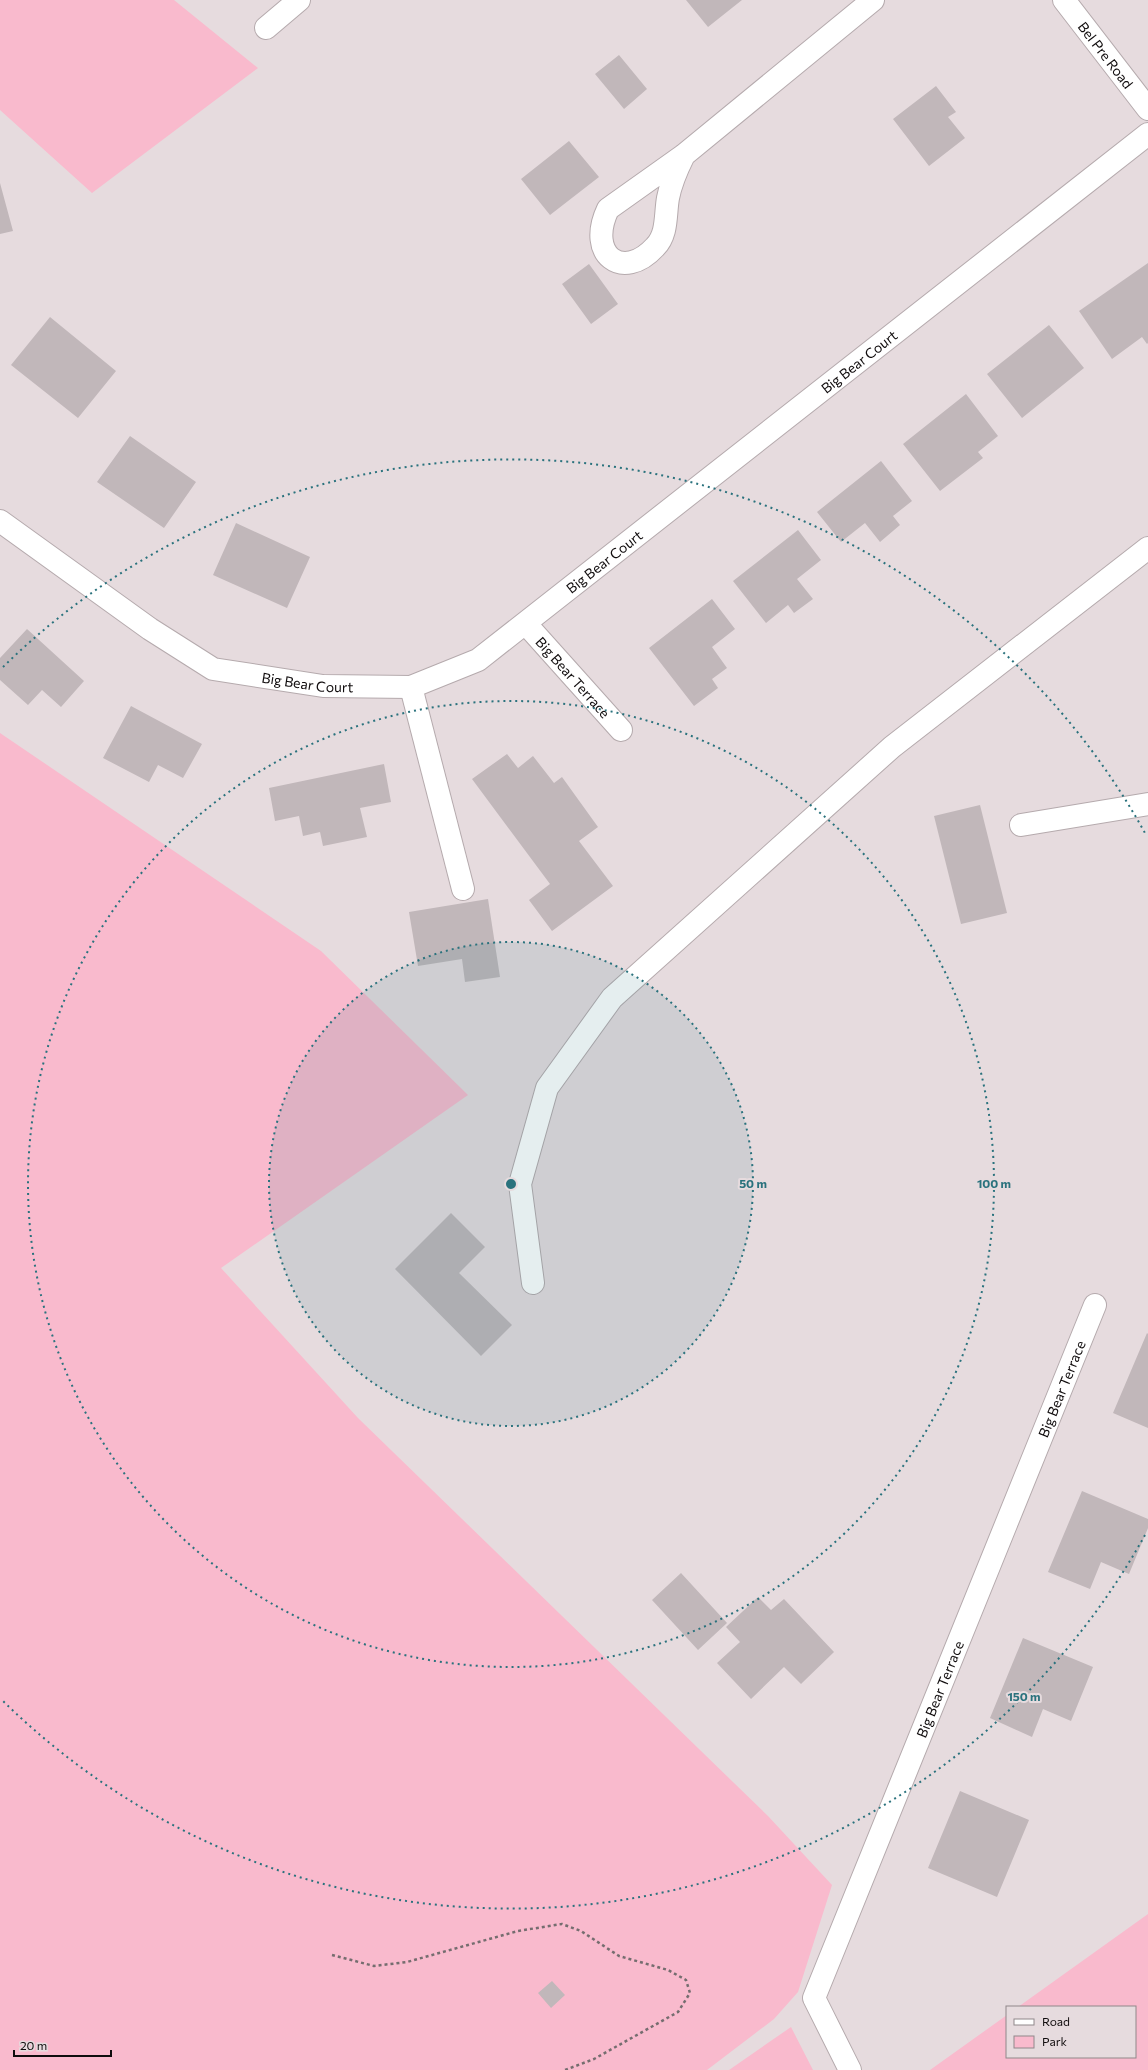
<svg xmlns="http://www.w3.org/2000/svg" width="1148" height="2070" font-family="Commissioner,sans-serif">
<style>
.green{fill:#f9bacd}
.building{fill:#c1b7ba}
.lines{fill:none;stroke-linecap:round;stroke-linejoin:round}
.minor-casing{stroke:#b5aaad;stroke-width:24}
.major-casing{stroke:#b5aaad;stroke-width:24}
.path{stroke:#756d6f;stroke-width:2.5;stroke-dasharray:3 3;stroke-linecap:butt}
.minor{stroke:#fff;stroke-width:22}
.major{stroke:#fff;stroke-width:22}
.ring{fill:none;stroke:#2a727d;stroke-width:2;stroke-dasharray:2 4}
.labels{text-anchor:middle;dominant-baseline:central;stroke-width:4;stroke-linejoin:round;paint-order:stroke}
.street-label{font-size:14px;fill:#100c0d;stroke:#e6dbde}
.centre{fill:#2a727d;stroke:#e6dbde;stroke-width:2}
.ring-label{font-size:12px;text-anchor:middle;font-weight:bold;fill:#2a727d;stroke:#e6dbde;stroke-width:4;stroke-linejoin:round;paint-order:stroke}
</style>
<rect width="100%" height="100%" fill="#e6dbde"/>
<!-- green -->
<path class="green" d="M0,0h174l84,68 -166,125 -92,-83z
M0,733l321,218 147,144 -247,173 137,150 410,398 64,69 -34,107 -24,27 -67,51h-707z
M1148,1914v156h-218l77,-55v42h128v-50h-117z
M791,2027l22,43h-84z"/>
<!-- building -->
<path class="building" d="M686,0h56l-34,27z
M619,55l28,34 -23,20 -29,-35z
M936,86l20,26 -8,5 17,21 -36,28 -36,-47z
M569,141l30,36 -49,38 -29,-36z
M0,183l13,48 -13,3z
M1148,263v80l-1,1 -5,-7 -30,22 -33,-48z
M589,264l29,40 -27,20 -29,-40z
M50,317l66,54 -38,47 -67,-53z
M1049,325l35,43 -62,50 -35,-44z
M966,394l32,42 -20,16 5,6 -43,33 -37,-47z
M130,436l66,46 -32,46 -67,-46z
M881,461l31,40 -19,15 7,9 -20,17 -15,-19 -24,19 -24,-30z
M236,523l74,34 -23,51 -74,-33z
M798,530l23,30 -24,19 16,20 -19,14 -6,-8 -22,18 -33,-42z
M712,599l23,30 -23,18 15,21 -15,11 6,9 -24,18 -45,-58z
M27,629l57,52 -23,26 -19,-17 -14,15 -28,-25v-22z
M131,706l71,38 -19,34 -25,-13 -9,17 -46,-24z
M507,754l11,14 15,-12 21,27 8,-6 36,50 -19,14 34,45 -61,45 -23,-31 21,-16 -78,-105z
M384,764l7,38 -31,6 7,29 -44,9 -3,-14 -17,4 -4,-20 -24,5 -6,-33z
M980,805l27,108 -46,11 -27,-108z
M488,899l12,78 -35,5 -3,-23 -44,7 -9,-54z
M451,1213l34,34 -26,26 53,52 -31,31 -86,-87z
M1147,1333l1,1v94l-35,-15z
M1082,1491l66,28v9l-19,46 -28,-12 -11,27 -42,-17z
M681,1573l46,50 -29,27 -46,-50z
M758,1597l13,13 13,-11 50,53 -33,32 -17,-17 -33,32 -34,-36 23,-21 -14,-15z
M1023,1638l70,29 -22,54 -28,-12 -11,28 -42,-19z
M960,1791l69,29 -32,77 -69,-29z
M552,1981l13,14 -14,13 -13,-15z"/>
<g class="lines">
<defs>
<g id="minor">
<path d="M266,28l33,-28"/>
<path d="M684,155c-7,14 -13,27 -16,43 -3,16 0,36 -13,49 -32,35 -69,8 -47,-38l76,-54 189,-155"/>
<path id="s1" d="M0,521l150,108 63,40 110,17 88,1 67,-27 670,-526"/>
<path id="s2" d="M526,624l95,106"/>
<path d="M411,687l52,202"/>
<path d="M1021,825l127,-21"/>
<path d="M533,1283l-13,-99 27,-96 65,-90 280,-251 256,-199"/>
<path id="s3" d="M850,2070l-36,-72 281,-693"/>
</g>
<g id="major">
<path id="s4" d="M1064,0l84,109"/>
</g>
</defs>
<!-- minor casing -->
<use href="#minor" class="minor-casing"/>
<!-- major casing -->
<use href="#major" class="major-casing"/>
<!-- path -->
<path class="path" d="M332,1955l42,11 33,-4 111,-31 44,-7 19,7 38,25 49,14 18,10 4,13 -12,19 -84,47 -29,11"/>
<!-- minor -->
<use href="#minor" class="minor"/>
<!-- major -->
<use href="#major" class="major"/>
</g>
<!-- distance rings -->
<circle cx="511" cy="1184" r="242" fill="#2a727d" fill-opacity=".12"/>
<g class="ring">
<circle cx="511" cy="1184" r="242"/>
<circle cx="511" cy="1184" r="483"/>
<path d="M1145 1535A725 725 0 0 1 3 1701M3 667A725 725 0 0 1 1145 833"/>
</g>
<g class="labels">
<!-- street labels -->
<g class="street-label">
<text stroke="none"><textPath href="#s4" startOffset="69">Bel Pre Road</textPath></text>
<text stroke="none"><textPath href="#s1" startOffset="1015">Big Bear Court</textPath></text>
<text stroke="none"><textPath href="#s1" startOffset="691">Big Bear Court</textPath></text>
<text stroke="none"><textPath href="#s2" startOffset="71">Big Bear Terrace</textPath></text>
<text stroke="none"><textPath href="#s1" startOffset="355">Big Bear Court</textPath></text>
<text stroke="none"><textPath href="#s3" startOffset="738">Big Bear Terrace</textPath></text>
<text stroke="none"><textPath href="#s3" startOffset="414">Big Bear Terrace</textPath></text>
</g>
</g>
<circle cx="511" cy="1184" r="6" class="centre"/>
<g class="ring-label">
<text x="753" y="1188">50 m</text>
<text x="994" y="1188">100 m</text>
<text x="1024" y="1701">150 m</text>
</g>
<!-- legend -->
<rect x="1006" y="2006" width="130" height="52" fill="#e6dbde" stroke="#90888a"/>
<rect x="1014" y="2019" width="20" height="6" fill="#ffffff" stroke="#90888a"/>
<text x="1042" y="2026" font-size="12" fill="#100c0d">Road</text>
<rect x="1014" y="2036" width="20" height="12" fill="#f9bacd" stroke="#90888a"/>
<text x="1042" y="2046" font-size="12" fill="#100c0d">Park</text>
<!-- scale -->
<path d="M14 2050v6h97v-6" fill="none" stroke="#100c0d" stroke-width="2"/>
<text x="20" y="2050" font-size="12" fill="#100c0d" stroke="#e6dbde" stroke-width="3" paint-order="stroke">20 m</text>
</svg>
